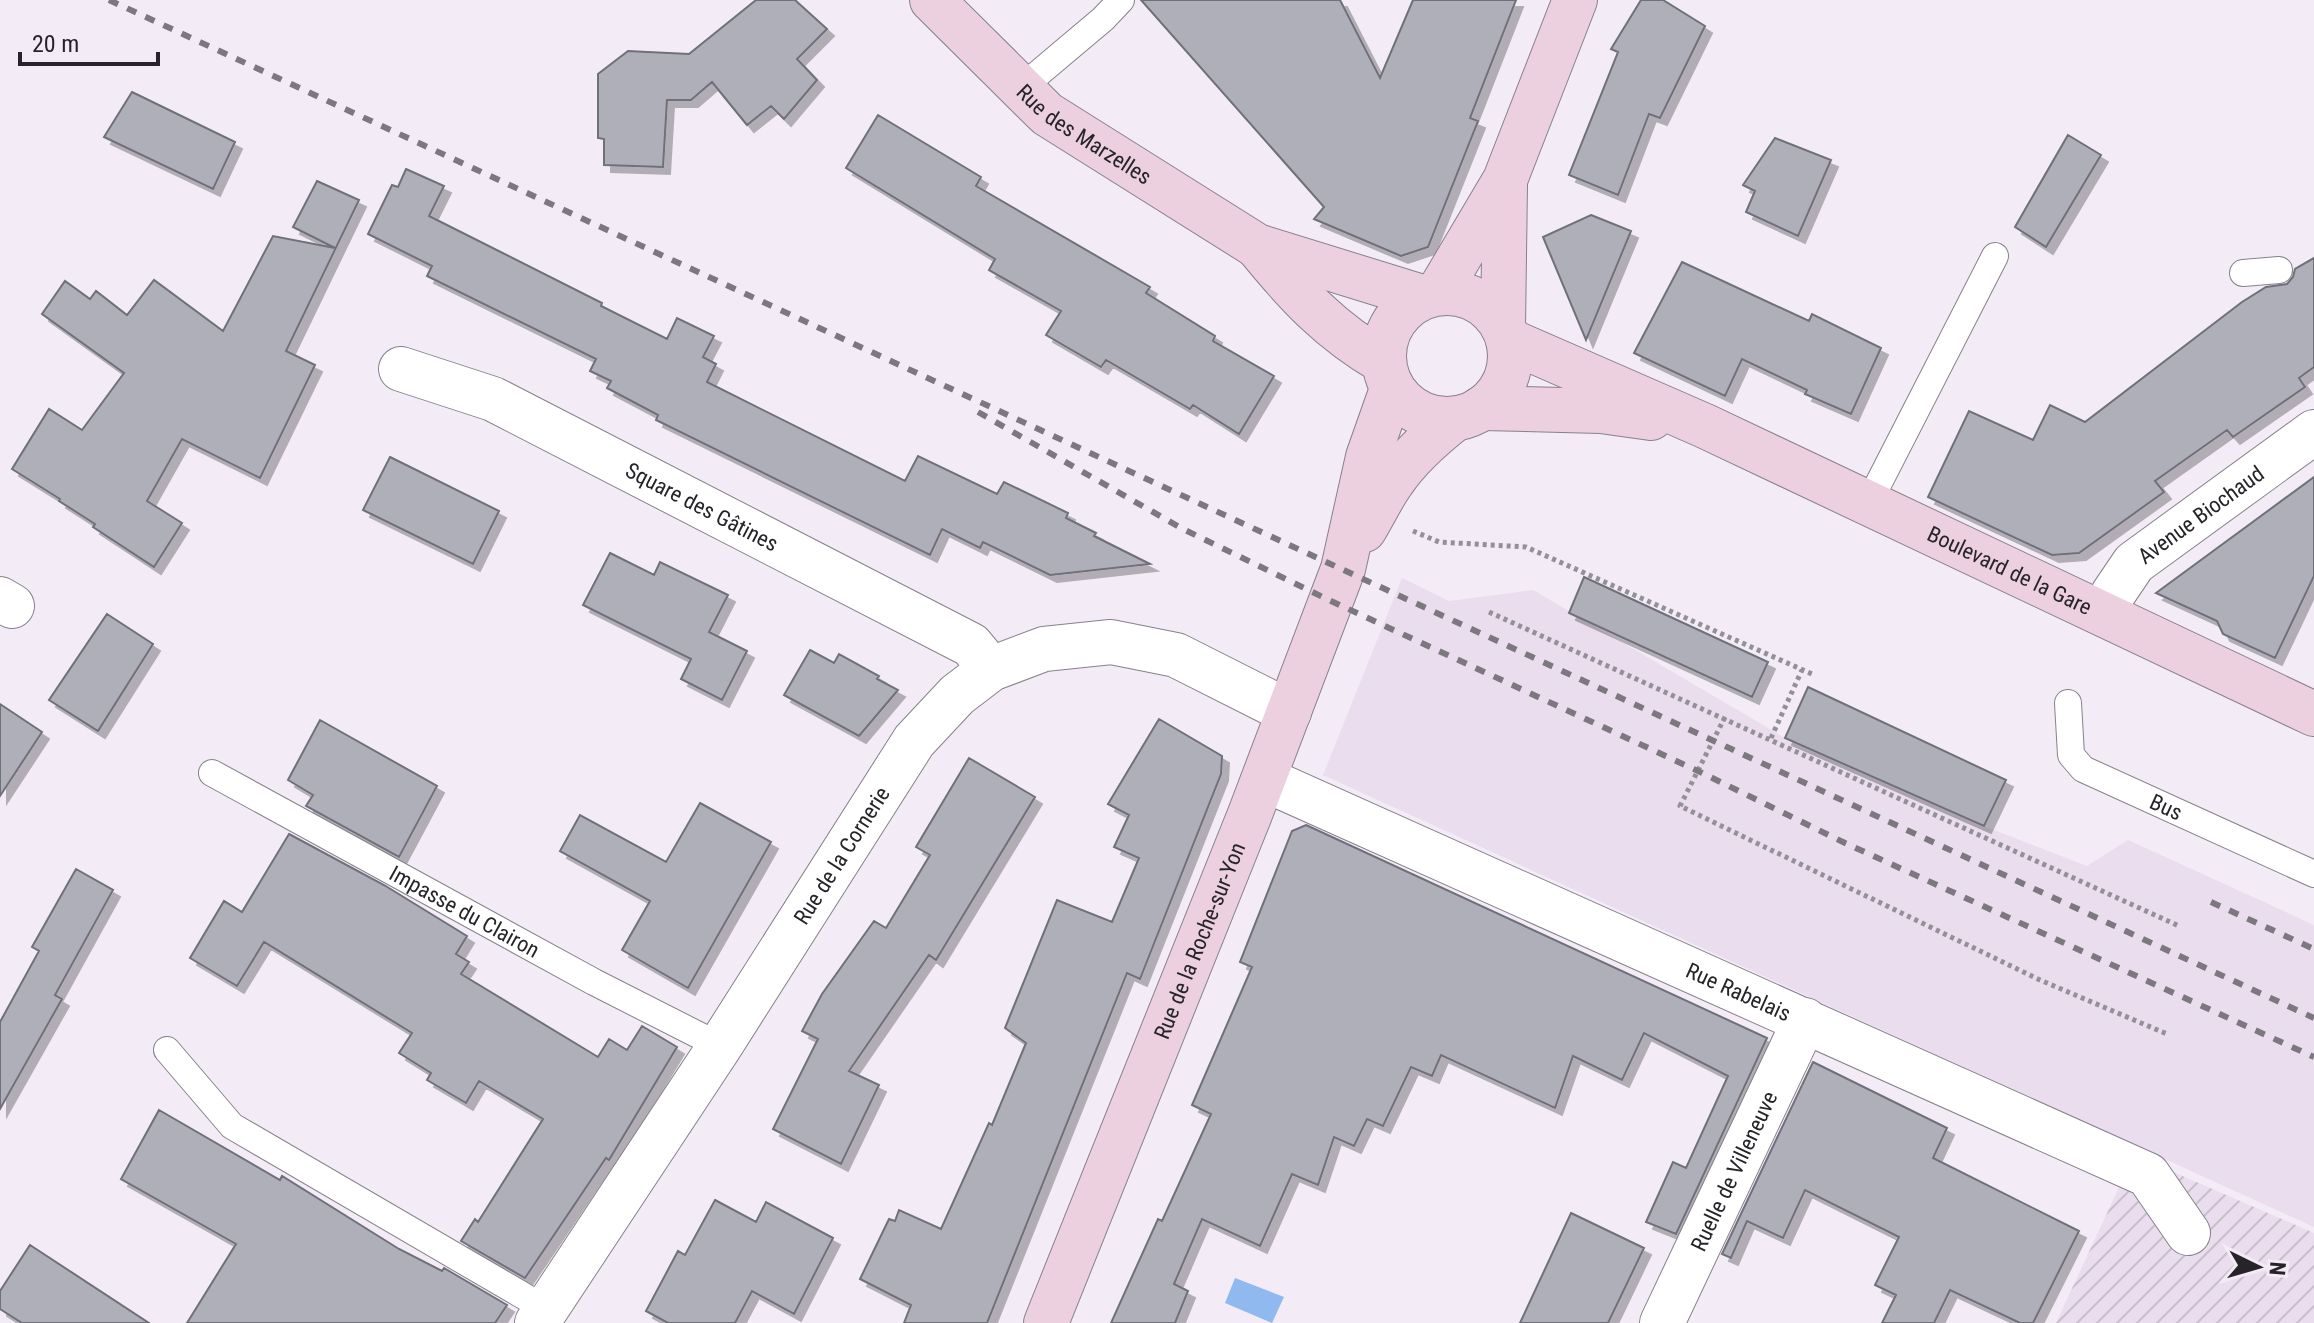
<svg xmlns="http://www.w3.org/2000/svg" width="2314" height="1323" font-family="'Roboto Condensed',sans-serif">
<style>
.built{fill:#e9ddee}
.industrial{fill:url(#industrial-furrows)}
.water{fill:#8fb9ef}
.building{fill:#afafba;stroke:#70707a;stroke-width:2;filter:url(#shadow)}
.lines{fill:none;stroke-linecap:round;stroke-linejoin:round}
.lane-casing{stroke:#87818a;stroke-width:28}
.street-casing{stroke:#87818a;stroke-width:46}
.secondary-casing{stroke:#87818a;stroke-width:46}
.path{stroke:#949097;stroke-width:5;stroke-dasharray:4 4;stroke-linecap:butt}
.lane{stroke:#fff;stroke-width:26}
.street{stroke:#fff;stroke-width:44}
.secondary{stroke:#ecd0e0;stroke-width:44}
.rail{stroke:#7d787f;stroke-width:6;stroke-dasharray:10 10;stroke-linecap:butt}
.labels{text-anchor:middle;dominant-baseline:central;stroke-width:6;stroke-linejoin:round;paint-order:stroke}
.street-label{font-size:22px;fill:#262428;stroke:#f3ecf6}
</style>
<defs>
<pattern id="industrial-furrows" width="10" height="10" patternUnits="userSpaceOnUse" patternTransform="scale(2)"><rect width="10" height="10" fill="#e9ddee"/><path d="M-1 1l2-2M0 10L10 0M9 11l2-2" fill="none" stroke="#c8becc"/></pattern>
<filter id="shadow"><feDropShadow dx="7" dy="7" stdDeviation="0" flood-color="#0004"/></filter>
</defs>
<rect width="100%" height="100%" fill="#f3ecf6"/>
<!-- built -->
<path class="built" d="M1402,578l47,23 84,-11 252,148 199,88 103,40 41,-26 186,85v302l-991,-452z"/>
<!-- industrial -->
<path class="industrial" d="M2134,1155l180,78v90h-258z"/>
<!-- water -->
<path class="water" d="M1235,1278l49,19 -12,26 -47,-20z"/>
<!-- building -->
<path class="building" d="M756,0h39l32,29 -30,30 20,21 -33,39 -13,-13 -24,19 -35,-43 -21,18h-24l-4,67 -59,-2v-26l-6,-1v-64l30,-23 61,3z
M1141,0h199l40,78 33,-78h103l-46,118 8,3 -50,126 -27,9 -87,-37 10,-12z
M1641,0h22l42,26 -45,92 -11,-4 -31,81 -49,-20 49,-123 -7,-3z
M132,92l103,50 -22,47 -109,-52z
M878,115l103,62 -5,9 174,101 -4,6 69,43 -2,5 61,35 -35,58 -46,-29 -3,4 -84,-49 -5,7 -55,-32 15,-24 -72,-41 6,-11 -149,-91z
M2068,135l33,20 -55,92 -31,-20z
M1775,138l56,22 -33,76 -52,-24 9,-21 -12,-6z
M406,169l38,17 -15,30 173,87 -1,3 66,33 10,-21 37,18 -11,21 13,7 -9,18 198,99 13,-25 79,38 7,-12 64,31 -2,5 30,15 -2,3 56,28 -100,11 -67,-33 -3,6 -38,-19 -12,26 -274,-135 2,-5 -51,-27 4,-7 -21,-10 6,-12 -169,-83 5,-10 -64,-32 24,-49 6,2z
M317,181l42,19 -73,151 29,14 -55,113 -78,-39 -35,62 35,22 -28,44 -61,-40 2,-3 -36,-23 1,-2 -48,-30 37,-60 33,21 42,-57 -82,-59 23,-33 25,18 6,-8 31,24 27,-35 69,51 50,-95 62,12 -42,-21z
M1591,215l40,16 -45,109 -43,-103z
M2314,258v109l-15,11 6,9 -72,50 -6,-7 -72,51 9,11 -85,61 -27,2 -124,-58 41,-86 64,29 17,-35 35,17 157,-120 24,-15 21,-3 6,-7 2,-8z
M1682,262l127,59 3,-7 69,34 -30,66 -46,-20 2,-4 -65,-31 -17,37 -91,-43z
M390,457l109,54 -26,53 -110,-54z
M2314,477v99l-39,82 -52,-24 -6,-13 -61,-28z
M610,553l44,22 6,-13 68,33 -19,37 38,19 -25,49 -41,-21 10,-20 -108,-54z
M1584,577l184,85 -16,35 -183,-84z
M107,614l46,30 -55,87 -49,-31z
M810,650l24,13 5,-9 40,22 -2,3 21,11 -39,46 -75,-41z
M1808,687l198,93 -22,46 -199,-88z
M0,704l42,28 -42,64z
M1159,719l63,37 -1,18 -81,205 -13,-6 -140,350h-83l7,-18 -51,-26 29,-60 6,2 4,-11 42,19 48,-106 3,2 34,-82 -21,-15 52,-128 55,22 27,-64 -25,-11 15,-32 -21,-11z
M320,720l117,66 -38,71 -93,-51 7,-11 -25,-15z
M969,758l66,39 -99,163 -7,-5 -80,116 30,14 -38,79 -68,-35 45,-90 -16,-8 20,-37 52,-73 12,7 44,-73 -14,-8z
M700,803l71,39 -83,146 -66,-38 28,-49 -90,-50 20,-36 86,47z
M1306,825l461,213 -91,196 -30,-12 27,-60 13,6 42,-92 -84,-43 -22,47 -49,-24 -18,52 -114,-53 -9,21 -21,-9 -28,59 -16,-7 -13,27 -20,-9 -16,48 -26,-11 -32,72 -58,-27 -28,65 14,7 -13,32h-64l47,-104 4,2 49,-107 -19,-9 60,-138 -12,-5 48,-121 4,-10z
M289,834l95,51 83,51 -11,18 13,8 -8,12 137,83 11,-18 18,11 15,-24 35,21 -68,113 -3,-2 -81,120 -64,-37 14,-22 3,3 65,-103 -64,-38 -13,22 -39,-23 4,-7 -32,-20 13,-20 -148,-91 -27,44 -47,-28 34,-57 18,11z
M76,869l37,21 -58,105 7,4 -62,110v-87l39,-71 -7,-4z
M1813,1062l134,66 -14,30 146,73 -46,92h-13l-70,-33 -16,33h-52l14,-28 -21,-10 24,-48 -94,-47 -22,48 -36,-17 -16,37 -9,-4z
M159,1110l121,70 2,-4 117,73 43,22 2,-3 63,37 -12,18h-308l49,-79 -115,-65z
M715,1200l41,22 10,-20 67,36 -39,76 -42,-23 -17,32h-67l-22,-12 32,-60 7,4z
M1571,1213l73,35 -36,75h-88z
M30,1245l119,78h-127l-22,-14v-18z"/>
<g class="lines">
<defs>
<g id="lane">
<path d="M1021,88l82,-69 18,-19"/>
<path d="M2243,273l36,-3"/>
<path d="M1868,504l127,-248"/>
<path id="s1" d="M2068,703l3,52 12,14 231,105"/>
<path id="s2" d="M212,773l382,209 126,64"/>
<path d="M167,1050l65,76 314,183"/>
</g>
<g id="street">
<path id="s3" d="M401,369l92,30 478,246 20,24"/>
<path d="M0,599l12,7"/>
<path id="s4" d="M2104,612l9,-18 21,-31 180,-131"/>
<path id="s5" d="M1264,779l884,396 40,58"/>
<path id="s6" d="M537,1323l183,-277 194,-305 43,-46 34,-26 53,-20 67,-7 65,13 113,57"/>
<path id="s7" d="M1662,1323l143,-303"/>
</g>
<g id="secondary">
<path id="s8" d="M932,0l115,114 210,132 165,51"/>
<path d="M1257,246c38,47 73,85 127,116"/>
<circle cx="1447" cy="356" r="63"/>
<path d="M1438,293l67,-113 70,-180"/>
<path d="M1503,327l2,-142"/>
<path id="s9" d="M1508,340l197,86 609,288"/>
<path d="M1482,408l119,3 50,7"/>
<path d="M1364,530c10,-16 18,-34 29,-49 17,-25 39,-44 62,-62"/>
<path id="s10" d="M1046,1323l204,-509 93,-245 25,-112 24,-68"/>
</g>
</defs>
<!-- lane casing -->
<use href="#lane" class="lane-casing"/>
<!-- street casing -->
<use href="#street" class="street-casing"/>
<!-- secondary casing -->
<use href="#secondary" class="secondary-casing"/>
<!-- path -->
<path class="path" d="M1413,531l26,11 87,5 286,127
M1489,612l690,314
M1725,717l-45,89 360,174 127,54
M1771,738l31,-68"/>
<!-- lane -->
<use href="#lane" class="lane"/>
<!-- street -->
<use href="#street" class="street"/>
<!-- secondary -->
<use href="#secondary" class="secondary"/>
<!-- rail -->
<path class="rail" d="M109,0l2205,1018
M978,412l203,116 150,73 367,170 147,72 469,214
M2211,902l103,47"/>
</g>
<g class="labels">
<!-- street labels -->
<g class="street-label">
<text stroke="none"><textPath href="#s8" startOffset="204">Rue des Marzelles</textPath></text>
<text stroke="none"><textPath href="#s3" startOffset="332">Square des Gâtines</textPath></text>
<text stroke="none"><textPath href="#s4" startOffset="140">Avenue Biochaud</textPath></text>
<text stroke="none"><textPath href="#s9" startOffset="552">Boulevard de la Gare</textPath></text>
<text stroke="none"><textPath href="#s1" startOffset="162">Bus</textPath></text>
<text stroke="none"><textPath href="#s6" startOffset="558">Rue de la Cornerie</textPath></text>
<text stroke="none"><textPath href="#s2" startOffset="288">Impasse du Clairon</textPath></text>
<text stroke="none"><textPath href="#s10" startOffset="412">Rue de la Roche-sur-Yon</textPath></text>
<text stroke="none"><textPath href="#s5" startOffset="520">Rue Rabelais</textPath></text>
<text stroke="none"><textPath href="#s7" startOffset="168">Ruelle de Villeneuve</textPath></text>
</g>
</g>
<!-- north arrow -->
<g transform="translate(2258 1267) rotate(95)" stroke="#f3ecf6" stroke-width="6" paint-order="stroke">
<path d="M0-6L14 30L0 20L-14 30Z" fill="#262428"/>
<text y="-12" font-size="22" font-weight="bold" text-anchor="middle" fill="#262428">N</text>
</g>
<!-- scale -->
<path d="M20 52v12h138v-12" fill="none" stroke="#262428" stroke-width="4"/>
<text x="32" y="52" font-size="24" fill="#262428" stroke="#f3ecf6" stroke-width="6" paint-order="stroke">20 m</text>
</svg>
